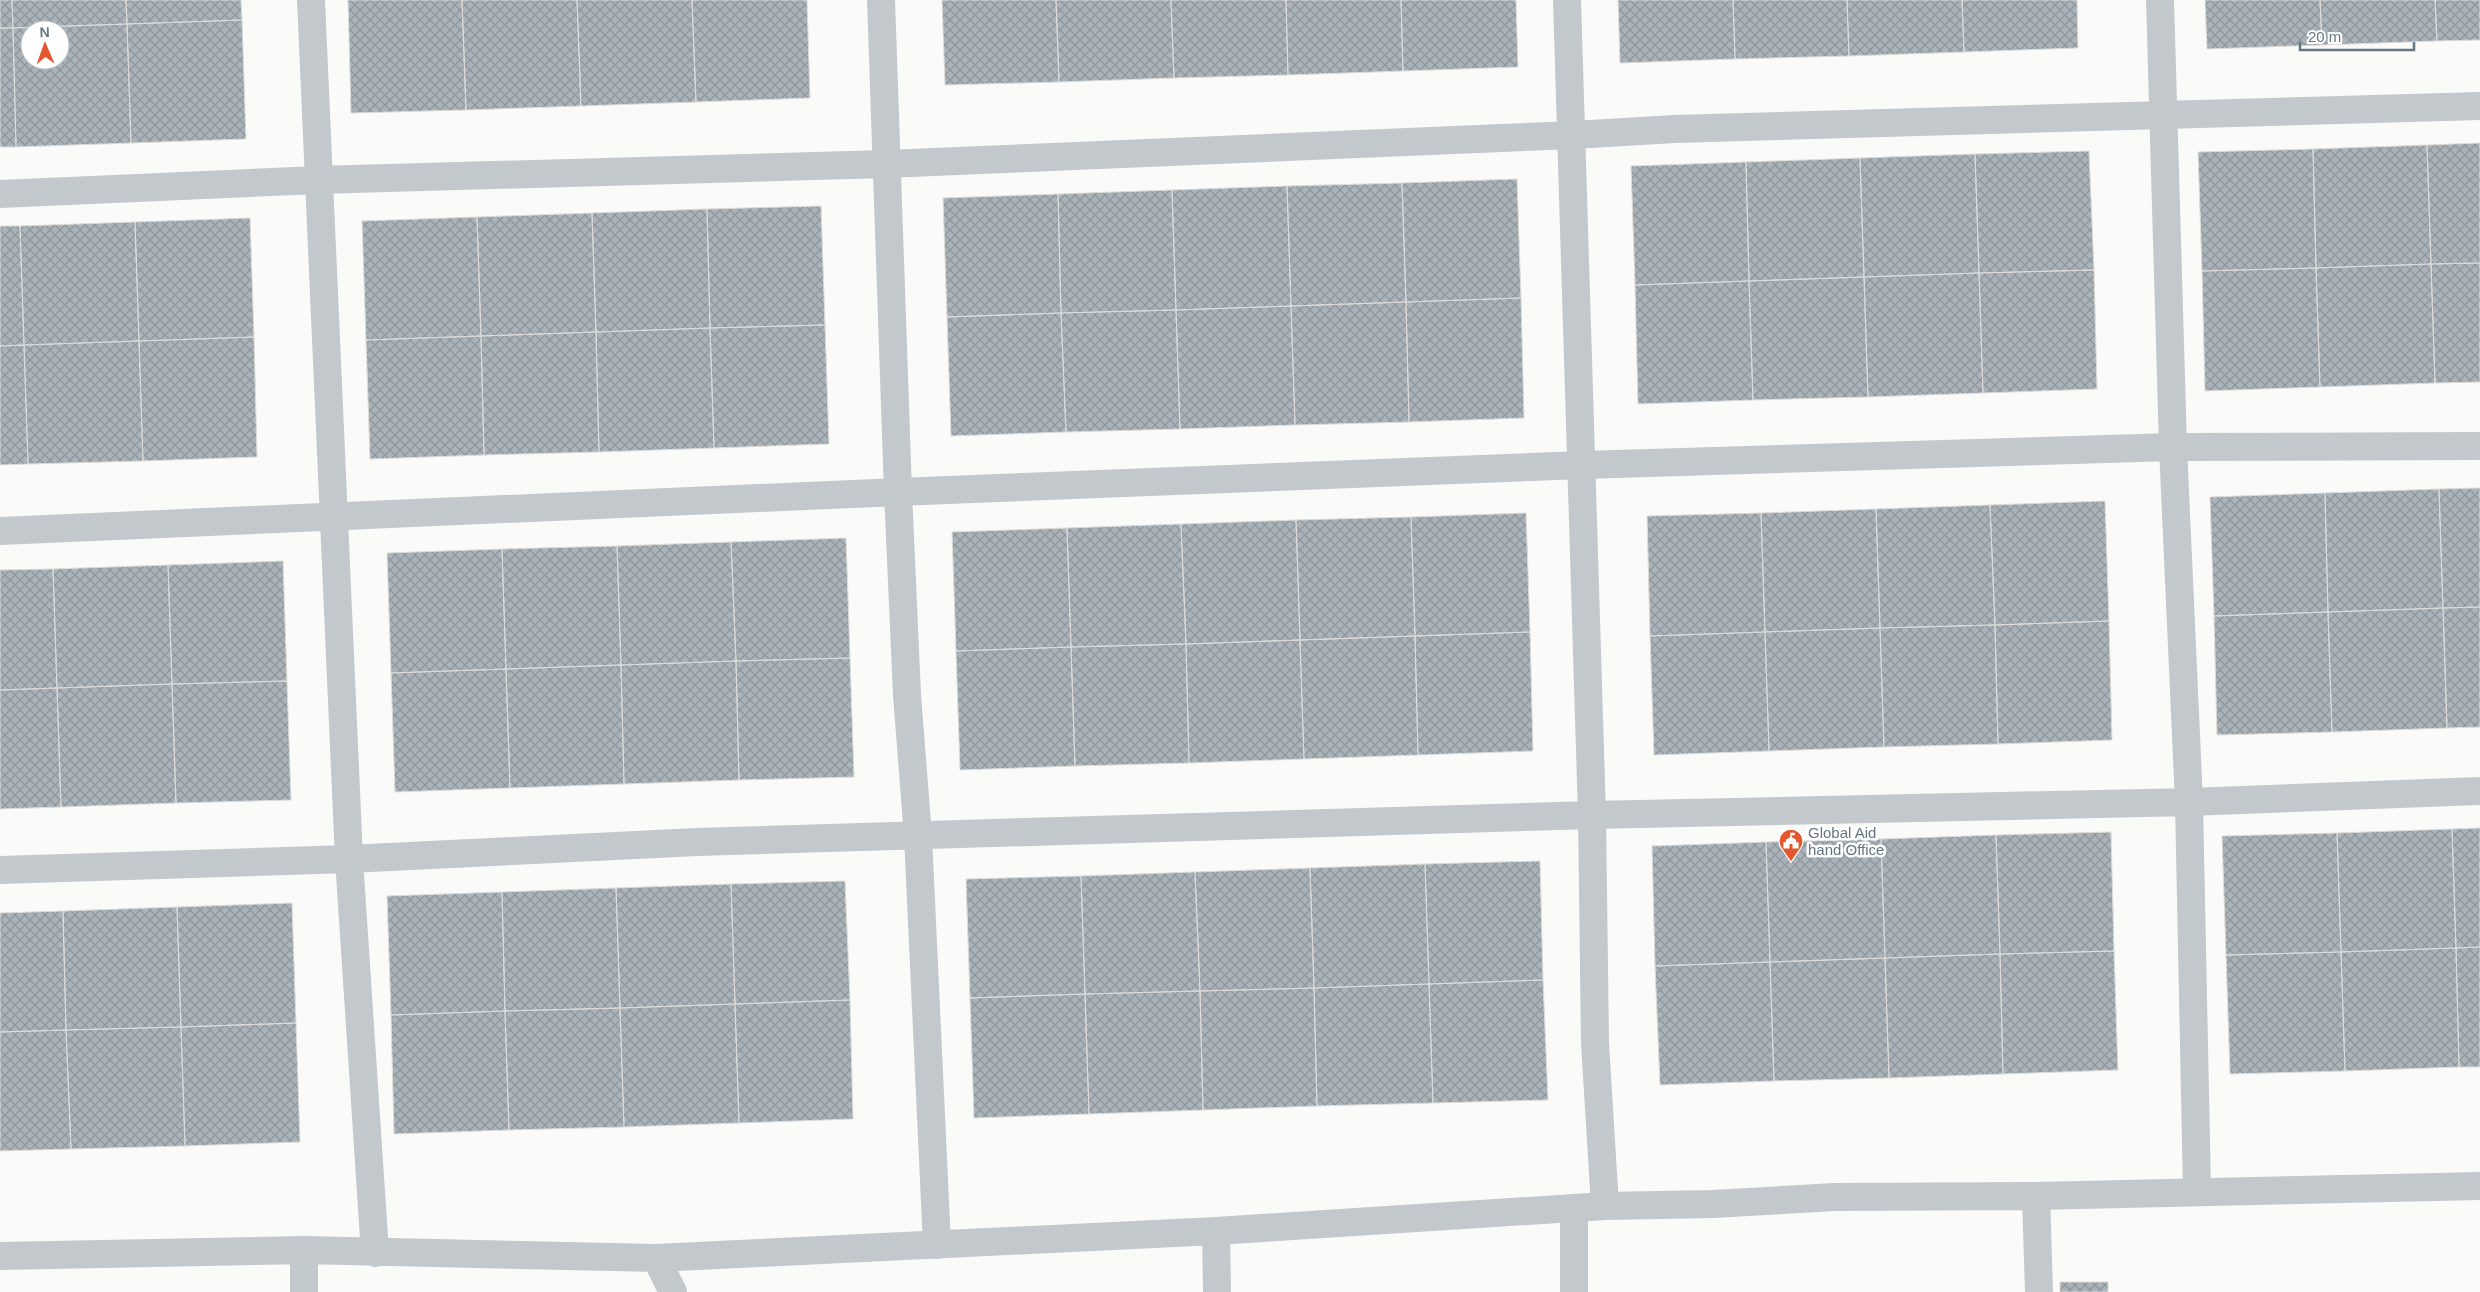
<svg xmlns="http://www.w3.org/2000/svg" width="2480" height="1292" font-family="Arial,sans-serif">
<style>
.building{fill:url(#building-cross-hatch);stroke:#dcdcda;fill-rule:evenodd}
.lines{fill:none;stroke-linecap:round;stroke-linejoin:round}
.minor{stroke:#c3c8cc;stroke-width:28}
.labels{text-anchor:middle;dominant-baseline:central;stroke-width:5;stroke-linejoin:round;paint-order:stroke}
.poi-label{font-size:15px;fill:#657683;stroke:#fff;text-anchor:start}
</style>
<defs>
<pattern id="building-cross-hatch" width="8" height="8" patternUnits="userSpaceOnUse" patternTransform="scale(1.25)"><rect width="8" height="8" fill="#aab3b9"/><path d="M0 0l8 8M0 8l8-8" fill="none" stroke="#8e969c"/></pattern>
</defs>
<rect width="100%" height="100%" fill="#fafaf8"/>
<!-- building -->
<path class="building" d="M0,0h12l1,28h-13z
M12,0h114l1,24 -114,4z
M126,0h115l1,20 -115,4z
M348,0h114l4,110 -115,3z
M462,0h115l4,106 -115,4z
M577,0h115l4,102 -115,4z
M692,0h115l3,98 -114,4z
M942,0h114l3,82 -114,3z
M1056,0h115l3,78 -115,4z
M1171,0h115l2,75 -114,3z
M1286,0h115l2,71 -115,4z
M1401,0h115l2,67 -115,4z
M1618,0h115l2,59 -115,4z
M1733,0h114l2,56 -114,3z
M1847,0h115l2,52 -115,4z
M1962,0h115l1,48 -114,4z
M2205,0h115l2,45 -115,4z
M2320,0h115l2,41 -115,4z
M2435,0h45v40l-43,1z
M242,20l4,119 -115,4 -4,-119z
M127,24l4,119 -115,4 -3,-119zM30,30h30v30h-30z
M0,28h13l3,119h-16z
M2480,143v120l-49,1 -4,-119z
M2427,145l4,119 -115,4 -3,-119z
M2313,149l3,119 -114,3 -4,-119z
M2089,151l5,119 -115,3 -4,-119z
M1975,154l4,119 -115,4 -4,-119z
M1860,158l4,119 -115,4 -3,-119z
M1746,162l3,119 -114,4 -4,-119z
M1517,179l4,119 -115,4 -4,-119z
M1402,183l4,119 -115,4 -4,-120z
M1287,186l4,120 -115,4 -4,-120z
M1172,190l4,120 -115,3 -3,-119z
M1058,194l3,119 -114,4 -4,-119z
M821,206l4,119 -115,3 -3,-119z
M707,209l3,119 -114,4 -4,-119z
M592,213l4,119 -115,4 -4,-119z
M477,217l4,119 -115,4 -4,-119z
M250,218l4,119 -115,4 -4,-119z
M135,222l4,119 -115,4 -4,-119z
M0,226h20l4,119 -24,1z
M2480,263v119l-45,1 -4,-119z
M2431,264l4,119 -115,4 -4,-119z
M2316,268l4,119 -115,4 -3,-120z
M2094,270l3,119 -114,4 -4,-120z
M1979,273l4,120 -115,4 -4,-120z
M1864,277l4,120 -115,3 -4,-119z
M1749,281l4,119 -115,4 -3,-119z
M1521,298l3,120 -115,4 -3,-120z
M1406,302l3,120 -114,3 -4,-119z
M1291,306l4,119 -115,4 -4,-119z
M1176,310l4,119 -114,3 -5,-119z
M1061,313l5,119 -115,4 -4,-119z
M825,325l4,119 -115,4 -4,-120z
M710,328l4,120 -115,4 -3,-120z
M596,332l3,120 -115,3 -3,-119z
M481,336l3,119 -114,4 -4,-119z
M254,337l3,120 -114,4 -4,-120z
M139,341l4,120 -115,3 -4,-119z
M24,345l4,119 -28,1v-119z
M2480,488v119l-37,1 -4,-119z
M2439,489l4,119 -115,4 -3,-119z
M2325,493l3,119 -114,4 -4,-119z
M2105,501l4,120 -114,4 -5,-120z
M1990,505l5,120 -115,3 -4,-119z
M1876,509l4,119 -115,4 -4,-119z
M1526,513l4,119 -115,4 -4,-119z
M1761,513l4,119 -115,4 -3,-120z
M1411,517l4,119 -115,4 -4,-120z
M1296,520l4,120 -114,4 -5,-120z
M1181,524l5,120 -115,3 -4,-119z
M1067,528l4,119 -115,4 -4,-119z
M846,538l4,120 -114,3 -5,-119z
M731,542l5,119 -115,4 -4,-119z
M617,546l4,119 -115,4 -4,-120z
M502,549l4,120 -115,4 -4,-120z
M283,561l4,120 -115,3 -4,-119z
M168,565l4,119 -115,4 -4,-119z
M53,569l4,119 -57,2v-120z
M2480,607v120l-33,1 -4,-120z
M2443,608l4,120 -115,4 -4,-120z
M2328,612l4,120 -115,3 -3,-119z
M2109,621l3,119 -114,4 -3,-119z
M1995,625l3,119 -114,3 -4,-119z
M1880,628l4,119 -115,4 -4,-119z
M1530,632l3,119 -115,4 -3,-119z
M1765,632l4,119 -115,4 -4,-119z
M1415,636l3,119 -114,4 -4,-119z
M1300,640l4,119 -115,4 -3,-119z
M1186,644l3,119 -114,3 -4,-119z
M1071,647l4,119 -115,4 -4,-119z
M850,658l4,119 -115,3 -3,-119z
M736,661l3,119 -115,4 -3,-119z
M621,665l3,119 -114,4 -4,-119z
M506,669l4,119 -115,4 -4,-119z
M287,681l4,119 -115,3 -4,-119z
M172,684l4,119 -115,4 -4,-119z
M57,688l4,119 -61,2v-119z
M2480,828v119l-24,1 -4,-119z
M2452,829l4,119 -115,4 -4,-119z
M2111,832l3,119 -114,3 -4,-119z
M2337,833l4,119 -115,3 -4,-119z
M1996,835l4,119 -115,4 -4,-119z
M1881,839l4,119 -115,4 -4,-120z
M1766,842l4,120 -115,4 -3,-120z
M1540,861l3,119 -114,4 -4,-120z
M1425,864l4,120 -115,4 -4,-120z
M1310,868l4,120 -114,3 -5,-119z
M1195,872l5,119 -115,3 -4,-118z
M1081,876l4,118 -115,4 -4,-119z
M845,881l5,119 -115,4 -4,-120z
M731,884l4,120 -115,4 -4,-120z
M616,888l4,120 -115,3 -3,-119z
M502,892l3,119 -114,4 -4,-119z
M292,903l4,120 -115,4 -4,-120z
M177,907l4,120 -115,3 -3,-119z
M63,911l3,119 -66,2v-119z
M2480,947v120h-21l-3,-119z
M2456,948l3,119 -114,4 -4,-119z
M2114,951l4,119 -115,4 -3,-120z
M2341,952l4,119 -115,3 -4,-119z
M2000,954l3,120 -114,4 -4,-120z
M1885,958l4,120 -115,3 -4,-119z
M1770,962l4,119 -114,4 -5,-119z
M1543,980l5,120 -115,3 -4,-119z
M1429,984l4,119 -116,3 -3,-118z
M1314,988l3,118 -114,4 -3,-119z
M1200,991l3,119 -114,4 -4,-120z
M1085,994l4,120 -115,4 -4,-120z
M850,1000l3,119 -114,4 -4,-119z
M735,1004l4,119 -115,4 -4,-119z
M620,1008l4,119 -115,3 -4,-119z
M505,1011l4,119 -115,4 -3,-119z
M296,1023l4,119 -115,4 -4,-119z
M181,1027l4,119 -114,3 -5,-119z
M66,1030l5,119 -71,2v-119z
M2060,1282h48v10h-48z"/>
<g class="lines">
<!-- minor -->
<path class="minor" d="M311,0l38,859 26,394
M881,0l17,492 9,203 11,141 19,409
M1567,0l25,815 3,228 10,163
M2160,0l13,447 16,355 8,389
M0,194l318,-14 568,-16 687,-29 102,-6 805,-23
M0,531l898,-39 685,-27 590,-18 307,-1
M0,870l349,-11 348,-17 895,-27 597,-13 291,-11
M2036,1196l3,96
M1574,1210v82
M1216,1231l1,61
M304,1250v42
M0,1256l304,-6 352,8 560,-27 389,-25 108,-2 122,-7 201,-1 444,-10
M656,1258l17,34"/>
</g>
<!-- icons -->
<defs>
<symbol id="civic-pin" viewBox="-11 -11 22 30"><path d="M0 17L-7.5 6A9.5 9.5 0 1 1 7.5 6Z" fill="#e4572e" stroke="#fff"/><path d="M-.6-6.5H3V-4.5H.6V-3L4-1V1h2V6H-6V1h2V-1L-.6-3ZM-1.2 2.5V6h2.4V2.5Z" fill="#fff"/></symbol>
</defs>
<g fill-rule="evenodd">
<use href="#civic-pin" x="1777" y="827" width="28" height="38"/>
</g>
<g class="labels">
<!-- poi labels -->
<g class="poi-label">
<text x="1808" y="832">Global Aid<tspan x="1808" dy="17">hand Office</tspan></text>
</g>
</g>
<!-- north arrow -->
<g transform="translate(45 45) rotate(358)"><circle r="24" fill="#ffffff" stroke="#c1c8cd"/>
<path d="M0-4L9 19L0 12L-9 19Z" fill="#e4572e"/>
<text y="-8" font-size="14" font-weight="bold" text-anchor="middle" fill="#657683">N</text>
</g>
<!-- scale -->
<path d="M2300 42v8h114v-8" fill="none" stroke="#657683" stroke-width="2.5"/>
<text x="2308" y="42" font-size="15" fill="#657683" stroke="#ffffff" stroke-width="4" paint-order="stroke">20 m</text>
</svg>
